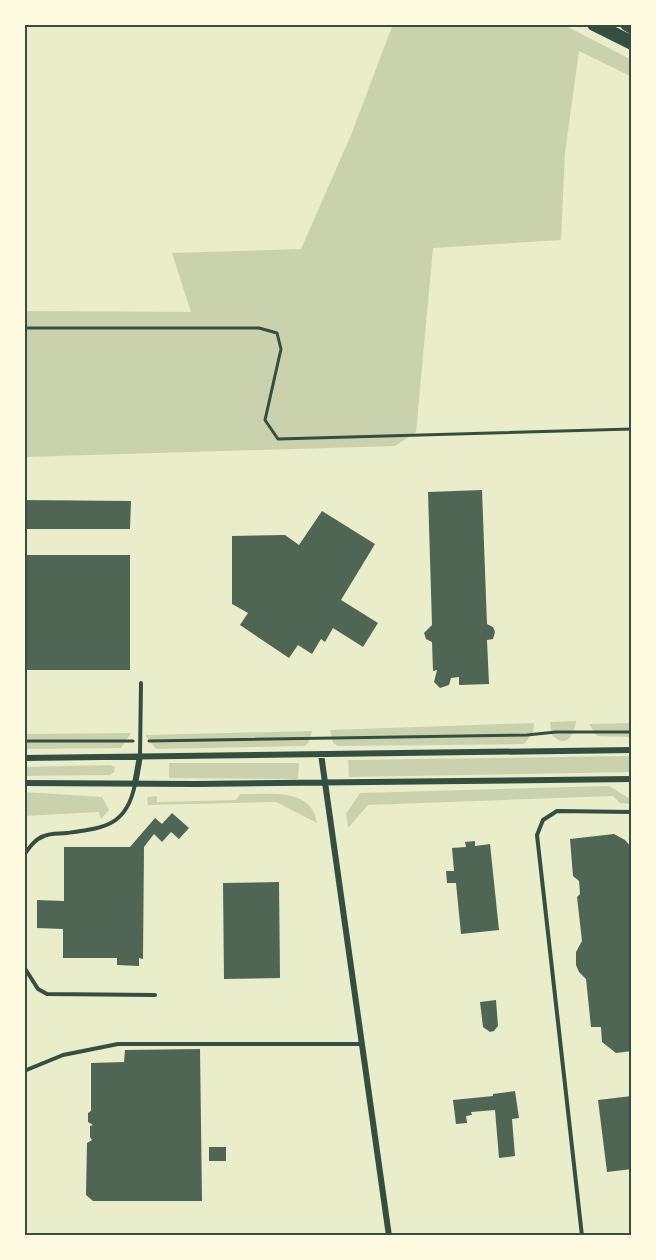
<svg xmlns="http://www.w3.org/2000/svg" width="656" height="1260" font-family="'Fira Sans',sans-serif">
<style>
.green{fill:#cad2ad}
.building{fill:#4f6655}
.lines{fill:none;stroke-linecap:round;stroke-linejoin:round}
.path{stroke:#344e41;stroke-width:3}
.service{stroke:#344e41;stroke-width:4}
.minor{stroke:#344e41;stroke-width:6}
.trunk{stroke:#344e41;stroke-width:14}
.neatline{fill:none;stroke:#344e41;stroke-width:2}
</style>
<rect width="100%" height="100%" fill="#e9edc9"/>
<!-- green -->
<path class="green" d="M393,24h169l70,36v17l-53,-26 -14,102 -4,87 -128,8 -17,184 -21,14 -371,11v-146l167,1 -19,-59 129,-4 50,-114z
M576,721c-2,15 -10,28 -24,14l-2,-13z
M534,723l-1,10 -9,11 -186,2 -5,-3 -3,-13z
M632,723v14l-35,-1 -8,-12z
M312,731l-3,11 -4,4 -149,3 -11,-14z
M131,733l-10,15 -97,1v-15z
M632,756v16l-283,5 -1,-17z
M169,763h130l-1,16 -129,-1z
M110,765l5,2 -1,5 -4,3 -86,1v-9z
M609,786l23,14v4l-12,-1 -7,-7 -245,9 -20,23 -2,-14 14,-21z
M24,792l78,5 7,13 -8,9 -2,-7 -75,4z
M240,794c22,1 58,-6 72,15 3,4 4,10 5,14l-41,-21 -128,3 -1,-8 10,-1v6l79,-2z"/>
<!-- building -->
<path class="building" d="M482,490l5,134 6,3 2,5 -2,7 -6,1 2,44 -30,1v-8l-8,1 -2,7 -9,3 -6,-6 3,-12 -4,1 -1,-29 -6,-3 -2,-6 8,-8 -4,-133z
M24,500l107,1 -1,28h-106z
M322,511l53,33 -34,56 37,23 -15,24 -30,-19 -8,14 -4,-3 -9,15 -14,-9 -9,13 -49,-33 8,-12 -16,-9v-68l53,-1 14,10z
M24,555h106v115h-106z
M172,813l17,15 -10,11 -8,-7 -9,10 -8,-8 -10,13 -1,112 -4,-1v8l-22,-1v-7h-54v-29l-26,-1v-28l27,1v-54h66l25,-29 7,6z
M614,834l11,6 7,8v67l-3,1 1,19h2v116l-16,2 -14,-11 -1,-15h-10l-5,-48 -7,-7 -3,-7v-13l6,-11 -5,-44 3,-3 -1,-13 -6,-5 -3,-37z
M475,841v5l15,-2 9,86 -38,4 -5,-51h-9l-1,-12h8l-2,-23 14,-1 -1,-5z
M279,882l1,96 -56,1 -1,-96z
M496,1000l2,26 -4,5 -4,1 -7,-5 -3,-25z
M200,1049l2,152h-109l-7,-6 1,-52 5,-3 -2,-3v-11l3,-1 -5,-3v-9l3,-2v-48l33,-1 1,-12z
M515,1091l4,27 -7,1 3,37 -16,2 -4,-48 -24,2 1,3 -6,1 1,7 -11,1 -3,-24 40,-4v-2z
M632,1096v73l-25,3 -9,-72z
M209,1147h17v14h-17z"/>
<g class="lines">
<!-- path -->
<path class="path" d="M24,328h235l18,5 4,16 -16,71 13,19 354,-10
M24,741h109
M149,741l378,-6 29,-3h76"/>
<!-- service -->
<path class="service" d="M140,755l1,-72
M24,855c5,-7 11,-16 20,-19 7,-3 15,-2 23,-3 37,-5 60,-7 68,-49
M24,967l14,22 9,5 108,1
M24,1071l39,-16 55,-11h244
M582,1236l-45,-401 6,-15 14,-9 75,1"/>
<!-- minor -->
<path class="minor" d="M321,754l68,482
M24,758l608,-8
M24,783l172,1 436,-5
M135,784l5,-28"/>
<!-- trunk -->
<path class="trunk" d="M594,24l38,19
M627,24l5,3"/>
</g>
<!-- border -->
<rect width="656" height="1260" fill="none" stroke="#fefae0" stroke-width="51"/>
<rect x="26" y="26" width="604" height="1208" class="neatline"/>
</svg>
